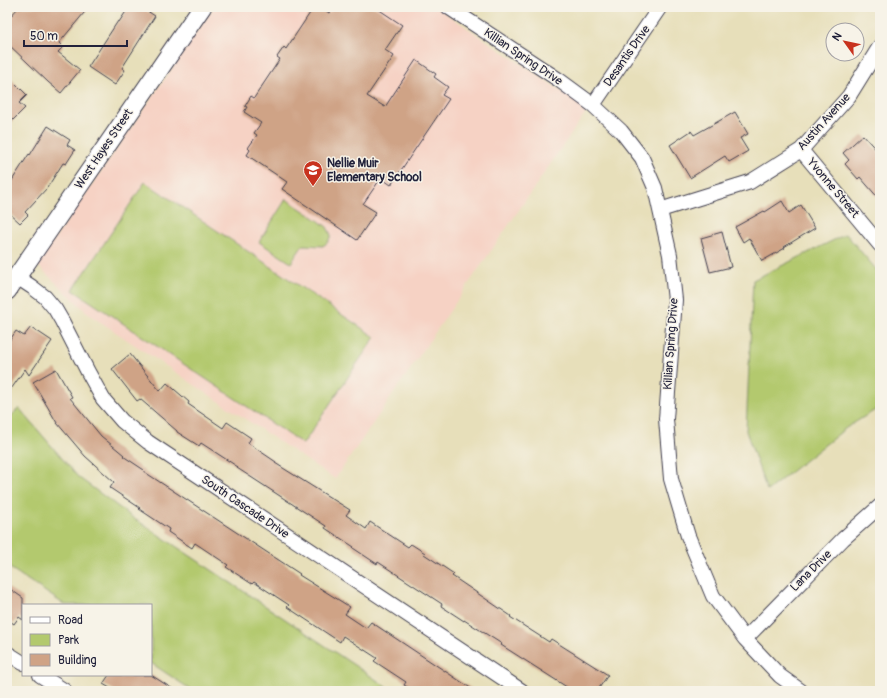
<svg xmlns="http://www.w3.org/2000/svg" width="887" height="698" font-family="Pangolin,sans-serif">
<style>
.built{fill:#f6d2c4}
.green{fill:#b3c96e;stroke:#6a7654}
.building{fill:#cfa386}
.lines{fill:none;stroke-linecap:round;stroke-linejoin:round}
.minor-casing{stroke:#403e4e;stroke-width:16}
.tertiary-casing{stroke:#403e4e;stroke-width:20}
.minor{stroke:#fff;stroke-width:14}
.tertiary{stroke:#fff;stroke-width:18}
.labels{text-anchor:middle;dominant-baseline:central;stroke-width:3;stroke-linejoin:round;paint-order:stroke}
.street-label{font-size:12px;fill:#22223b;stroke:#f7f3e8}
.poi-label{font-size:12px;font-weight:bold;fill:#22223b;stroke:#f7f3e8;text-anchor:start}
</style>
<rect width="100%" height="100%" fill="#f7f3e8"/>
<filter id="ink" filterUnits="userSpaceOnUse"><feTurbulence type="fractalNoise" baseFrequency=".025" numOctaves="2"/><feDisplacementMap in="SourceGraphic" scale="8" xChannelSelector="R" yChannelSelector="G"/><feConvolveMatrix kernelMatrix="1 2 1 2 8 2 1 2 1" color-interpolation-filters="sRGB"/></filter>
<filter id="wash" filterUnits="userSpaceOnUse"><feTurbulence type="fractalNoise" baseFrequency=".012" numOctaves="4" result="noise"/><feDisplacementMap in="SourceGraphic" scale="16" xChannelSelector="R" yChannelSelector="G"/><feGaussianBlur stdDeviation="0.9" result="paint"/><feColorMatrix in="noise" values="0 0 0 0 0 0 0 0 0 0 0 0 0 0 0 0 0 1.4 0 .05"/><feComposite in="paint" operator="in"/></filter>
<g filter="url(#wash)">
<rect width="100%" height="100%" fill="#e7dfba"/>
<!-- built -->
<path class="built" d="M214,7h222l152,102 -253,370 -245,-164 -53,-50z"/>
<!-- green -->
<path class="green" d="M145,182l230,155 -72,107 -230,-154z
M286,199l33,22 8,6 4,8 -3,7 -5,4 -20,-1 -12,18 -32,-21z
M846,234l34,40v133l-34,21 -79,63 -21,-60 7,-151z
M19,408l59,69 54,40 261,174h-200l-42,-28v-58h-86l-58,-39v-146z"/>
<g id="blocks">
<!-- building -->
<path class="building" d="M19,7h70l-30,36 4,4 -5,5 22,18 -19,23 -13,-11 -41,-39v-23z
M129,7h12l14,9 -33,52 3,2 -10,15 -27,-18 30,-46 1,1z
M314,7h7l8,6 4,-6h42l27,18 -17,25 9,6 -27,40 18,11 31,-47 20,14 -2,3 14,10 -6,8 7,4 -58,86 -10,-7 -18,26 13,8 -19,28 -75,-51 5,-7 -40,-27 3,-5 -2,-2 9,-13 -3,-2 7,-10 -17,-11 3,-5 -2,-1 6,-10 3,2 26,-39 -3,-2 7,-10 2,2z
M12,80l15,15 -8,8 6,5 -18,18v-41z
M735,112l13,22 -8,4 8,13 -19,11 -4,-6 -35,22 -20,-33 21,-14 3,4z
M48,126l22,14 -3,5 8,5 -9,14 -3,-1 -16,25 -22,24 3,3 -8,8 -13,-12v-25l4,-4 18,-28 1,1z
M863,135l17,19v46l-20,-23 -2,2 -13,-15 4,-4 -6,-7z
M782,201l7,12 12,-8 14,23 -31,19 1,1 -23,13 -13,-23 -6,4 -8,-15 29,-16 1,1z
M722,232l9,35 -21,5 -9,-34z
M31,327l21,14 -23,34 -4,-6 -18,26v-51l9,-13 8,5z
M130,354l30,37 7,-8 22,19 -1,2 35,24 4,-6 24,16 -3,5 28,19 -1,1 35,22 40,25 -4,5 20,14 4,-7 38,25 3,-3 14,9 -1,1 30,20 -2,2 59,40 -1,1 39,25 2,-3 57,36 -11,16h-24l-72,-46 1,-1 -38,-24v1l-23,-15 1,-2 -64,-42 -1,2 -24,-16 1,-1 -29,-19 1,-2 -89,-58 1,-1 -37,-24 -2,3 -22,-14v-1l-37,-32 -3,2 -25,-32z
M56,369l16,28 -2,1 31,38 23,19 -1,1 21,14 -1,1 128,84 29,19 -1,1 51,32 -5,7 21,14 5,-6 104,69h-61l-10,-6 2,-3 -32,-21 3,-3 -34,-22 -3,6 -53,-35 2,-2 -35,-23 -2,2 -26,-17 2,-2 -33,-22 -3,5 -24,-16 1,-3 -30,-20 1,-1 -30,-20 4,-6 -29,-26 -28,-33 -24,-41z
M7,587l16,11v22l-4,-3 -5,7 -7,-5z
M109,675h42l25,16h-61l-12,-7z"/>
</g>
</g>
<g filter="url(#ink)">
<use href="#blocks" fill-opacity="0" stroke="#403e4e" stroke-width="1"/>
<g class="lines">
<defs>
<path id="minor" d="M448,7l111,73 34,25 28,26 21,27 13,30 15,67 5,45 -9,119 5,60 17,57 25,60 32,43 35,37 21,15
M593,105l67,-98
M801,150l79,95
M660,210l90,-28 51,-32 48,-54 31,-50
M17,277l15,10 13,10 10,12 7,12 26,51 15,27 19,22 26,21 374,249
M745,639l98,-100 37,-33
M7,653l16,10
M40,675l25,16"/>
<path id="tertiary" d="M7,291l195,-284"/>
</defs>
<!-- minor casing -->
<use href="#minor" class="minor-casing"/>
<!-- tertiary casing -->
<use href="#tertiary" class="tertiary-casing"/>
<!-- minor -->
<use href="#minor" class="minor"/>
<!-- tertiary -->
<use href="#tertiary" class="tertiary"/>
</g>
</g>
<!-- icons -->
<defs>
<symbol id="school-pin" viewBox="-11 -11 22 30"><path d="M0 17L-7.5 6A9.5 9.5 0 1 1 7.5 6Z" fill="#c8321e" stroke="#f7f3e8"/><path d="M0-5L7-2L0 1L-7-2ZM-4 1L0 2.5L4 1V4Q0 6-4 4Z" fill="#fff"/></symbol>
</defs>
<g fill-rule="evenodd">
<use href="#school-pin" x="302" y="159" width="22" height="30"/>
</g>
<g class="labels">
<!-- street labels -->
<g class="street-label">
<text transform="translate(627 56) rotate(-55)">Desantis Drive</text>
<text transform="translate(523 57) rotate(34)">Killian Spring Drive</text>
<text transform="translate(824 122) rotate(-48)">Austin Avenue</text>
<text transform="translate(104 149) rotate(-56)">West Hayes Street</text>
<text transform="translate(833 188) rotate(50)">Yvonne Street</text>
<text transform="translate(671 344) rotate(-86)">Killian Spring Drive</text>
<text transform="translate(245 507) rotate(34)">South Cascade Drive</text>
<text transform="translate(811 571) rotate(-45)">Lana Drive</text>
</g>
<!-- poi labels -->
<g class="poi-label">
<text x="327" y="163">Nellie Muir<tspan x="327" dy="14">Elementary School</tspan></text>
</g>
</g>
<!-- margin -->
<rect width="887" height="698" fill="none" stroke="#f7f3e8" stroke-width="24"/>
<!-- legend -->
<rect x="22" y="604" width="130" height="72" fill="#f7f3e8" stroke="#a29fa3"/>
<rect x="30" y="617" width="20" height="6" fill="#ffffff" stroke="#a29fa3"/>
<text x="58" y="624" font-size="12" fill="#22223b">Road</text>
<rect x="30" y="634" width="20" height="12" fill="#b3c96e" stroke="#a29fa3"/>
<text x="58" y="644" font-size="12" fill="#22223b">Park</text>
<rect x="30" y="654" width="20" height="12" fill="#cfa386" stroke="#a29fa3"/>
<text x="58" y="664" font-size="12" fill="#22223b">Building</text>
<!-- north arrow -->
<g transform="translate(845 42) rotate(303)"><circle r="19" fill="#f7f3e8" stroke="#a29fa3"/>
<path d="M0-3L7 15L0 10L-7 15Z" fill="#c8321e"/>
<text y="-6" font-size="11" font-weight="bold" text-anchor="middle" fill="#22223b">N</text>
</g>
<!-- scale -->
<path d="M24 40v6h103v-6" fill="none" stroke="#22223b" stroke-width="2"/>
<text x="30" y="40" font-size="12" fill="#22223b" stroke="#f7f3e8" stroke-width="3" paint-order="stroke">50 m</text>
</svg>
